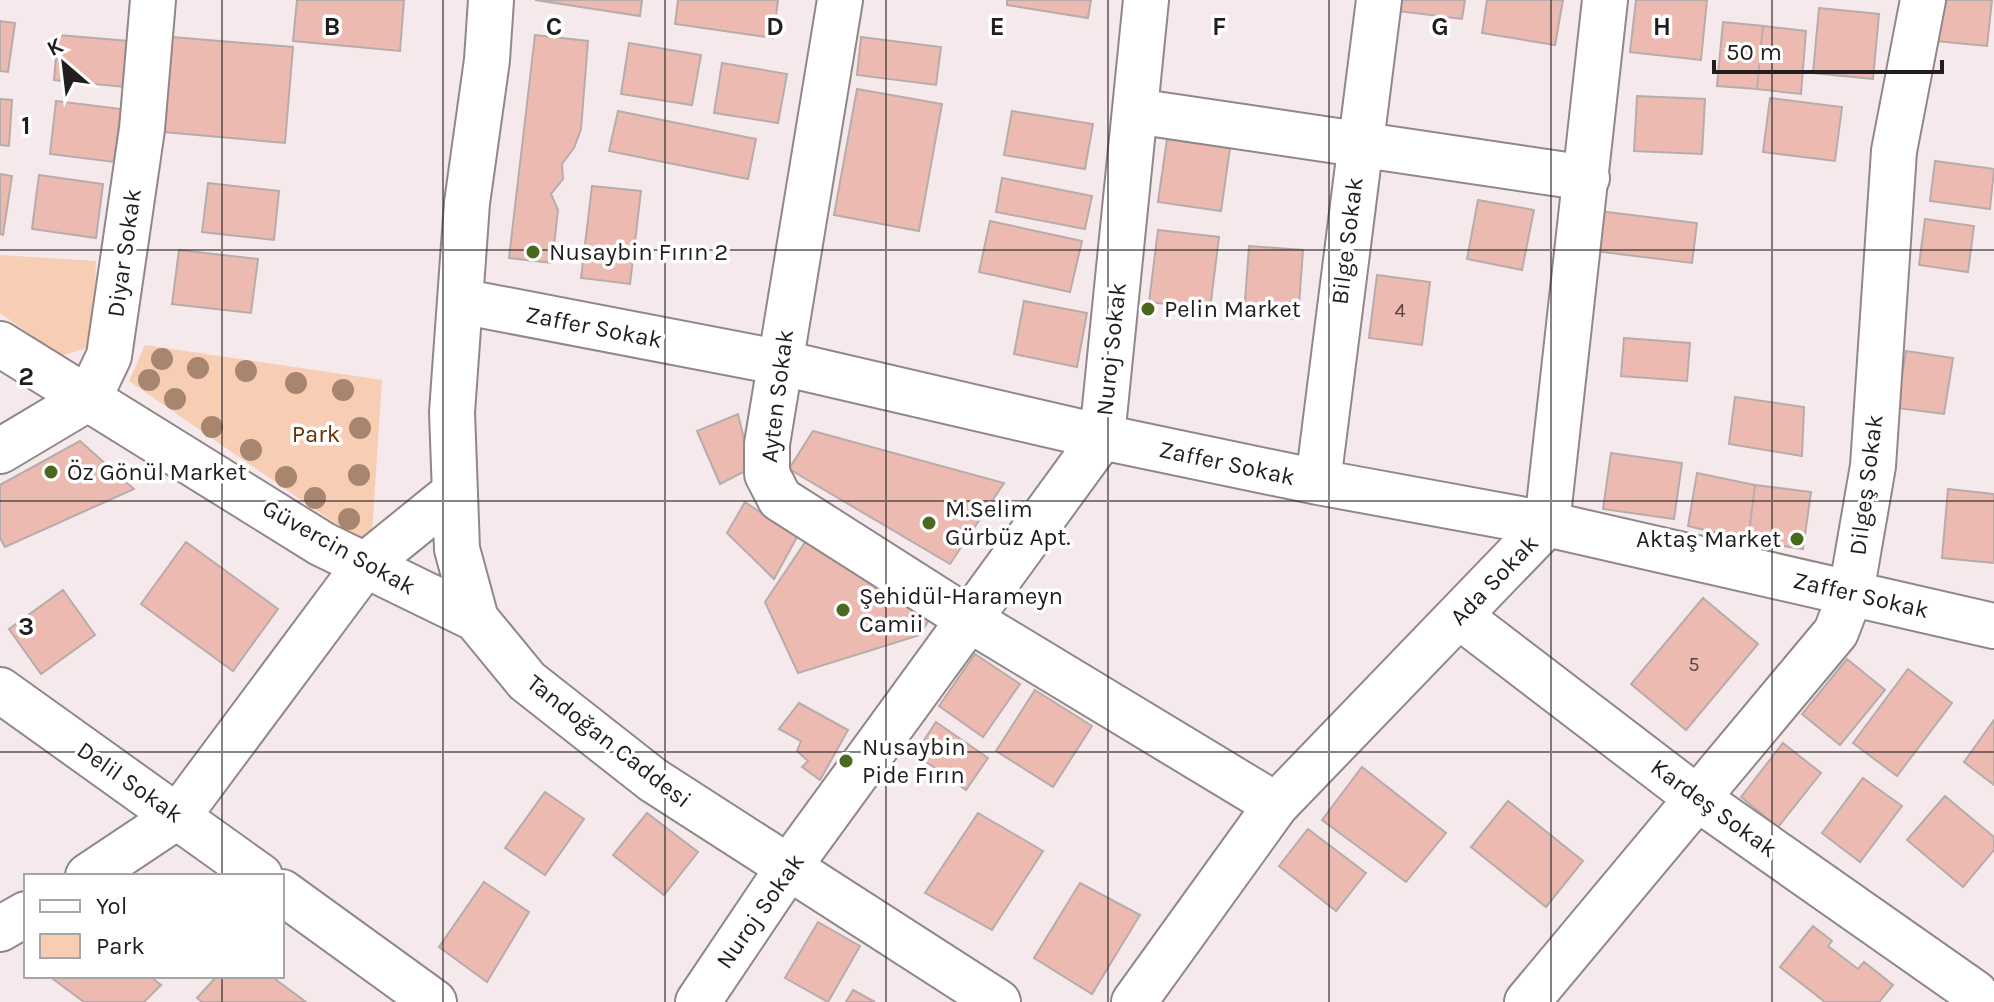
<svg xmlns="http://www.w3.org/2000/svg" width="1994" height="1002" font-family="Karla,sans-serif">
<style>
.green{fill:#f7cdb4}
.building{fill:#edbab2;stroke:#b7acaa;stroke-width:2}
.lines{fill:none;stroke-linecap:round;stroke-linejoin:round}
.minor-casing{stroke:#918789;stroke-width:48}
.minor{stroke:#fff;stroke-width:44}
.tree{fill:#a7856f}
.grid{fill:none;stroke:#221e1f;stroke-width:2;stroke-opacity:0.55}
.poi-dot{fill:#4a691e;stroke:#fff;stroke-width:3}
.labels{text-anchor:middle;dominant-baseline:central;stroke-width:7;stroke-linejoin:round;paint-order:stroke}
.number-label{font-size:20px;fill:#554544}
.street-label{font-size:24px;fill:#221e1f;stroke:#fff}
.poi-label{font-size:24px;fill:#221e1f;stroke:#fff;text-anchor:start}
.park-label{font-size:24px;fill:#673309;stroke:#fff}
.grid-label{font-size:26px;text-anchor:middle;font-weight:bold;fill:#221e1f;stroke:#fff;stroke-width:7;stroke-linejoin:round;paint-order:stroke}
</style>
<rect width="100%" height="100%" fill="#f5e9ec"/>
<!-- green -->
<path class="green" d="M0,255l96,6 -3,85 -32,10 -61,-43z
M145,345l237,35 -11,168 -242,-167z"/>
<!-- building -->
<path class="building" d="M297,0h107l-4,51 -107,-10z
M535,0h107l-2,16z
M678,0h100l-5,38 -98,-14z
M1007,0h84l-3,18 -81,-13z
M1398,0h67l-3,19 -65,-8z
M1487,0h76l-8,45 -73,-12z
M1636,0h71l-6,60 -71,-8z
M1941,0h51l-5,46 -51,-5z
M1819,8l60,6 -6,65 -60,-6z
M0,21l15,2 -7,49 -8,-1z
M1723,22l40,4 -6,63 -40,-3z
M1763,26l43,5 -5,63 -44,-5z
M58,35l71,6 -4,46 -71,-7z
M535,35l53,6 -7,88 -7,19 -12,16 1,15 -12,15 7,16 -6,53 -43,-5z
M172,37l121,10 -8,96 -121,-11z
M861,37l80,10 -5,38 -79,-10z
M629,43l72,12 -9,50 -71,-11z
M722,63l65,11 -9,49 -64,-10z
M857,89l85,15 -23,127 -85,-16z
M1637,96l68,3 -3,55 -68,-3z
M1770,98l72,9 -7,54 -72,-9z
M0,99l12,1 -3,46 -9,-1z
M56,101l65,8 -7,53 -64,-8z
M618,111l138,28 -8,40 -139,-28z
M1012,111l81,13 -8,45 -81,-14z
M1167,139l63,9 -9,63 -63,-9z
M1935,161l59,8 -4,40 -60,-8z
M0,174l12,2 -9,59 -3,-1z
M39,175l64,9 -7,54 -64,-9z
M1002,178l90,18 -7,33 -89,-17z
M208,183l71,8 -5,49 -72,-8z
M592,186l49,5 -11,93 -49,-6z
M1478,200l56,10 -12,60 -55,-11z
M1599,211l98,12 -5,40 -98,-12z
M1925,219l49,7 -6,46 -49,-7z
M990,221l92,20 -12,51 -91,-20z
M1158,230l61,7 -9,72 -61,-7z
M1249,246l54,4 -5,69 -54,-4z
M179,250l79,9 -7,54 -79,-9z
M1377,275l53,7 -8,63 -53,-7z
M1024,301l63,12 -10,54 -63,-13z
M1624,338l66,5 -3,38 -66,-5z
M1906,351l47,7 -9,56 -47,-6z
M1735,397l69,10 -2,49 -73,-12z
M738,414l13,54 -31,16 -23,-53z
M813,431l191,52 -54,81 -161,-95z
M80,441l54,48 -129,58 -5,-9v-53z
M1611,453l71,10 -8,56 -71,-10z
M1697,473l58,12 -7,56 -60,-15z
M1755,485l56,7 -8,57 -55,-8z
M1948,489l46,5v69l-52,-5z
M745,502l52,35 -23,42 -47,-46z
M808,538l122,80 -10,17 -122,38 -33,-71z
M186,542l92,67 -45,62 -92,-67z
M63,590l32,45 -54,39 -32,-45z
M1703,598l55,46 -72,86 -55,-46z
M975,654l45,30 -37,53 -44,-31z
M1847,659l38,31 -45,55 -38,-31z
M1908,669l44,34 -55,73 -44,-33z
M1035,690l57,36 -39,61 -57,-36z
M799,703l49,27 -28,50 -18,-13 6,-6 -11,-10 4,-10 -22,-12z
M1994,720v65l-30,-23z
M936,722l52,36 -22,32 -51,-36z
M1783,743l38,30 -43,54 -37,-30z
M1362,767l84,66 -40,49 -84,-62z
M1863,778l39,28 -42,56 -38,-29z
M545,792l39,27 -39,56 -40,-27z
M1945,796l49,41v13l-31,37 -56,-47z
M1508,801l75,60 -37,46 -75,-60z
M647,813l51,39 -34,43 -51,-40z
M978,813l65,38 -51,79 -67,-37z
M1308,829l58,44 -30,38 -57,-45z
M484,882l45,30 -42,70 -48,-35z
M1080,883l60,32 -48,79 -58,-36z
M818,922l42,24 -32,56 -43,-24z
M1813,926l19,15 -4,5 30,23 6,-7 29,23 -14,17h-54l-45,-35z
M49,976h101l11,9 -17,17h-60z
M217,976h54l35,26h-104l-5,-4z
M853,990l22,12h-29z"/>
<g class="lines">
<defs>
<path id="minor" d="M491,0l-4,60 -20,143 -15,209 5,137 19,70 51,62 126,99 345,222
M840,0l-73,444v30l13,25 190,121 306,185
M1135,111l452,67
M460,301l318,61 324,75 216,45 229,42 447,102
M0,344l322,200 154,75
M0,451l89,-53 20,-42 33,-227 11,-129
M1318,482l61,-482
M1459,616l238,182 278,195
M0,690l260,186
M88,876l90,-60 187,-251 90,-73
M282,892l152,110
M0,929l26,-15
M698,1002l90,-134 314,-431 44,-437
M1134,1002l142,-197 271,-281 58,-524
M1527,1002l309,-370 15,-39 22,-127 21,-315 29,-151"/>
</defs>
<!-- minor casing -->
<use href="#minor" class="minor-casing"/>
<!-- minor -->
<use href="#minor" class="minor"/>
</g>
<!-- trees -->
<g class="tree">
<circle cx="162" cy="359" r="11"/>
<circle cx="198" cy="368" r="11"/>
<circle cx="246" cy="371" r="11"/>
<circle cx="149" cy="380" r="11"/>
<circle cx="296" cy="383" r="11"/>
<circle cx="343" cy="390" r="11"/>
<circle cx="175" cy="399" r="11"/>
<circle cx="212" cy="427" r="11"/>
<circle cx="360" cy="428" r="11"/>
<circle cx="251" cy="450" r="11"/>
<circle cx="359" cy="475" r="11"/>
<circle cx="286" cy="477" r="11"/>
<circle cx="315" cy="498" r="11"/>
<circle cx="349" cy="519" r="11"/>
</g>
<!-- grid -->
<path class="grid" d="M222,0v876M443,0v1002M665,0v1002M886,0v1002M1108,0v1002M1329,0v1002M1551,0v1002M1772,0v1002M0,250h1994M0,501h1994M0,752h1994M222,976v26"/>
<!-- markers -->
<g class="poi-dot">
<circle cx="533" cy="252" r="8"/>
<circle cx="1148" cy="309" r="8"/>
<circle cx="51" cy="472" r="8"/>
<circle cx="929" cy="523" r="8"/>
<circle cx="1797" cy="539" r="8"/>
<circle cx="843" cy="610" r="8"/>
<circle cx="846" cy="761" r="8"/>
</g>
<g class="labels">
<!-- number labels -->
<g class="number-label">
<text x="1400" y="310">4</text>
<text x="1694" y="664">5</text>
</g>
<!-- street labels -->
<g class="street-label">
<text transform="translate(1347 241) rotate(-83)">Bilge Sokak</text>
<text transform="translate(124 253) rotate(-82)">Diyar Sokak</text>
<text transform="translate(594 327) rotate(11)">Zaffer Sokak</text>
<text transform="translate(1111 349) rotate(-84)">Nuroj Sokak</text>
<text transform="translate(777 396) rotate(-83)">Ayten Sokak</text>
<text transform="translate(1227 463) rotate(12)">Zaffer Sokak</text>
<text transform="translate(1866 485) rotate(-83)">Dilgeş Sokak</text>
<text transform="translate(339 547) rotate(29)">Güvercin Sokak</text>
<text transform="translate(1494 580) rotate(-46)">Ada Sokak</text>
<text transform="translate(1861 595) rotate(13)">Zaffer Sokak</text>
<text transform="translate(609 741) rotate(38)">Tandoğan Caddesi</text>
<text transform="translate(130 782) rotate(35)">Delil Sokak</text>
<text transform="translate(1714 808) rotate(36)">Kardeş Sokak</text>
<text transform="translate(760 911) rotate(-55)">Nuroj Sokak</text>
</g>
<!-- poi labels -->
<g class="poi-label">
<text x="549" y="252">Nusaybin Fırın 2</text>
<text x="1164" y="309">Pelin Market</text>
<text x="67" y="472">Öz Gönül Market</text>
<text x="945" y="509">M.Selim<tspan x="945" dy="28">Gürbüz Apt.</tspan></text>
<text x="1781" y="539" text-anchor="end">Aktaş Market</text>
<text x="859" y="596">Şehidül-Harameyn<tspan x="859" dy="28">Camii</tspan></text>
<text x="862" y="747">Nusaybin<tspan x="862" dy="28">Pide Fırın</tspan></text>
</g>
<!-- park labels -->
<g class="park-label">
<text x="316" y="434">Park</text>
</g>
</g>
<g class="grid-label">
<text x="332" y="35">B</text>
<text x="554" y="35">C</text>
<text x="775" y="35">D</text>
<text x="997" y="35">E</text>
<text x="1219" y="35">F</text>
<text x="1440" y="35">G</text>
<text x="1662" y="35">H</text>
<text x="26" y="134">1</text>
<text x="26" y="385">2</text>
<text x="26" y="635">3</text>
</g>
<!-- legend -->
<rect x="24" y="874" width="260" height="104" fill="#ffffff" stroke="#a7a5a5" stroke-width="2"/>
<rect x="40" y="900" width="40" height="12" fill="#ffffff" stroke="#a7a5a5" stroke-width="2"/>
<text x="96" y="914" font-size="24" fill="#221e1f">Yol</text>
<rect x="40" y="934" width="40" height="24" fill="#f7cdb4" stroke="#a7a5a5" stroke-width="2"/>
<text x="96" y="954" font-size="24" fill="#221e1f">Park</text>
<!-- north arrow -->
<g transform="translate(64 64) rotate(332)" stroke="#ffffff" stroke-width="6" paint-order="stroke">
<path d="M0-6L14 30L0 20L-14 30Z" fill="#221e1f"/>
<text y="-12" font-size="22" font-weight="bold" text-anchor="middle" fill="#221e1f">K</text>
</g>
<!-- scale -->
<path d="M1714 60v12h228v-12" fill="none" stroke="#221e1f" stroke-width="4"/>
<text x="1726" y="60" font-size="24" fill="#221e1f" stroke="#ffffff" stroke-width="6" paint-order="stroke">50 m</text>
</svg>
